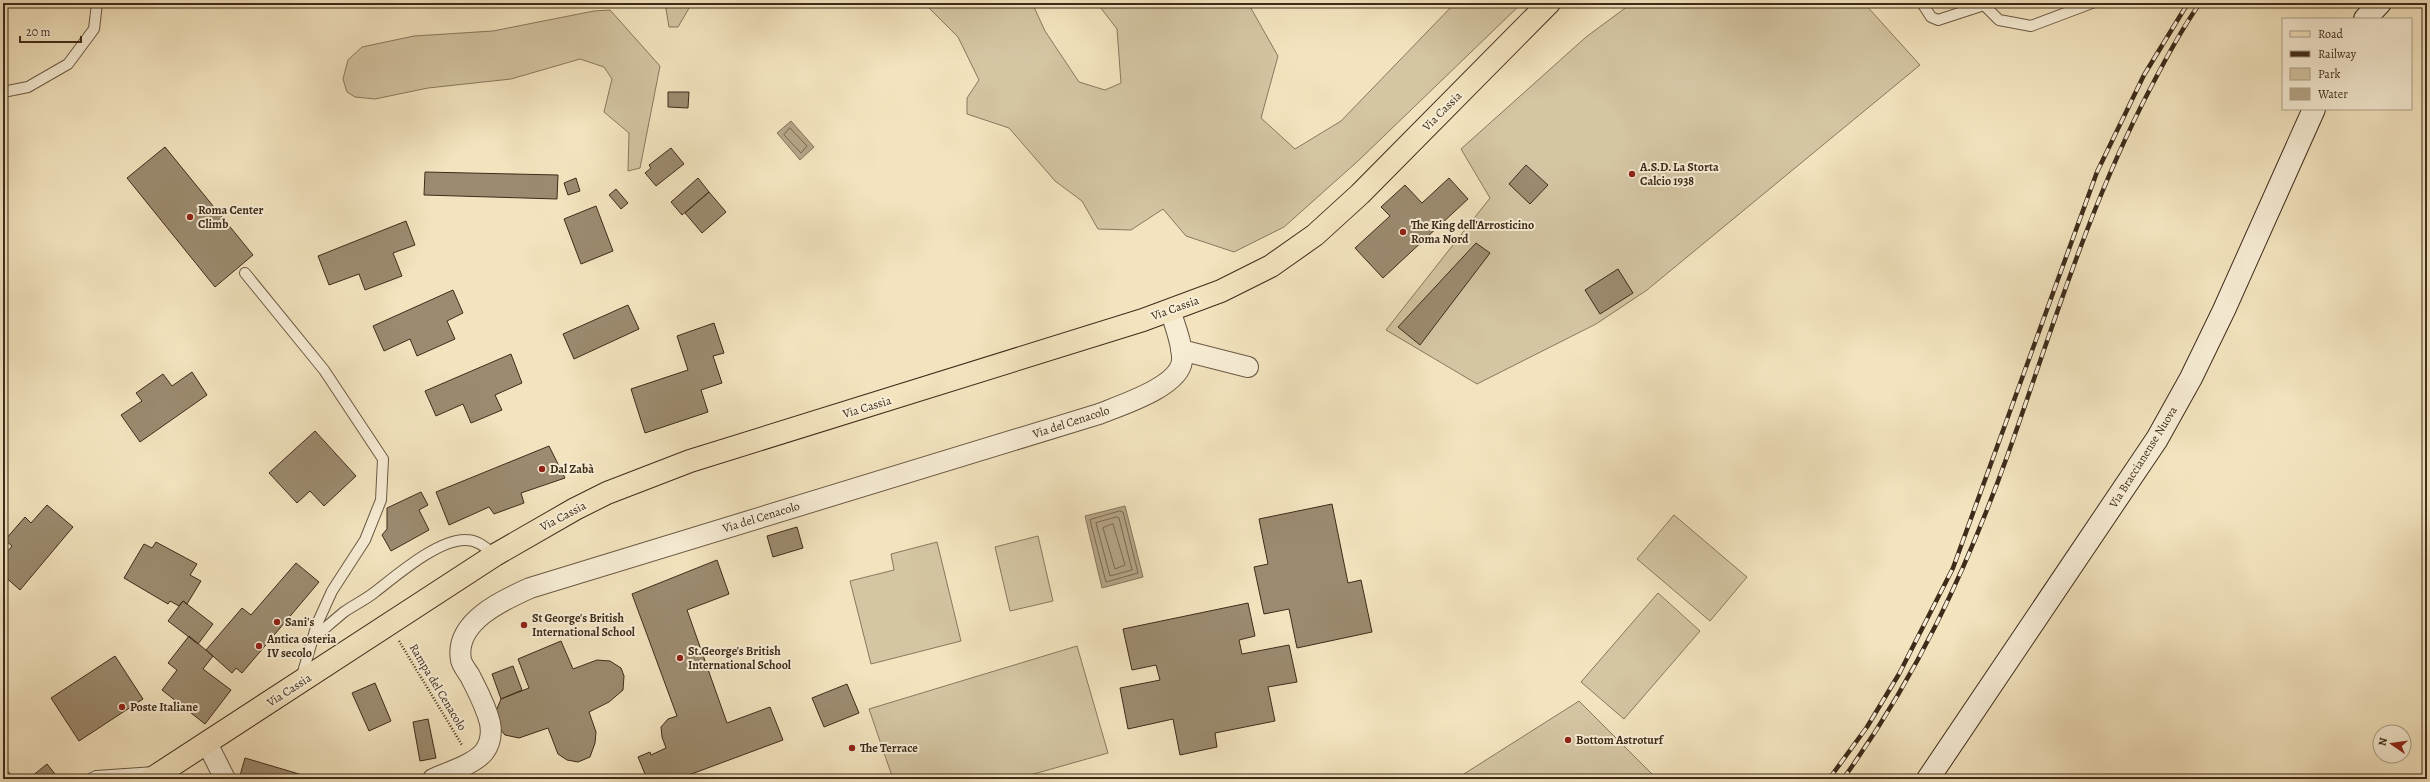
<svg xmlns="http://www.w3.org/2000/svg" width="2430" height="782" font-family="Alegreya,serif">
<style>
.green{fill:#d4c5a3;stroke:#89785e}
.water{fill:#b5a587;stroke:#85745b}
.lines{fill:none;stroke-linecap:round;stroke-linejoin:round}
.shore{stroke:#7a6850;stroke-width:1}
.building{fill:#9c8b70;stroke:#3e2b1a}
.service-casing{stroke:#6b5943;stroke-width:12}
.minor-casing{stroke:#6b5943;stroke-width:22}
.secondary-casing{stroke:#3e2b1a;stroke-width:24}
.primary-casing{stroke:#3e2b1a;stroke-width:24}
.path{stroke:#3e2b1a;stroke-width:2.5;stroke-dasharray:1 2;stroke-linecap:butt}
.service{stroke:#f7edd5;stroke-width:10}
.minor{stroke:#f7edd5;stroke-width:20}
.secondary{stroke:#f7edd5;stroke-width:22}
.primary{stroke:#f3e4bf;stroke-width:22}
.rail-casing{stroke:#3e2b1a;stroke-width:4.5}
.rail{stroke:#f7edd5;stroke-width:3;stroke-dasharray:9;stroke-linecap:butt}
.poi-dot{fill:#8f2418;stroke:#f7edd5;stroke-width:1.5}
.labels{text-anchor:middle;dominant-baseline:central;stroke-width:4;stroke-linejoin:round;paint-order:stroke}
.street-label{font-size:12px;fill:#3e2b1a;stroke:#f7edd5}
.poi-label{font-size:12px;font-weight:bold;fill:#3e2b1a;stroke:#f7edd5;text-anchor:start}
</style>
<rect width="100%" height="100%" fill="#f3e4bf"/>
<filter id="stains"><feTurbulence type="fractalNoise" baseFrequency=".005" numOctaves="4"/><feColorMatrix values="0 0 0 0 .2 0 0 0 0 .09 0 0 0 0 .02 0 0 0 .5 -.17"/></filter>
<radialGradient id="worn" r=".72"><stop offset=".6" stop-color="#630" stop-opacity="0"/><stop offset="1" stop-color="#630" stop-opacity=".3"/></radialGradient>
<!-- green -->
<path class="green" d="M665,3h27l-14,24h-9z
M924,3h93l3,3 14,1 11,24 34,51 26,8 16,-7 -4,-54 -20,-26h151l30,53 -17,62 34,31 46,-28 114,-118h67l-164,158 -74,66 -50,25 -48,-16 -23,-27 -32,21 -33,-1 -16,-28 -27,-20 -46,-53 -42,-14v-16l12,-18 -21,-43z
M1632,3h232l56,62 -273,225 -51,34 -119,60 -91,-54 104,-132 -29,-49 125,-112z
M610,10l50,56 -20,102 -12,3 1,-38 -25,-21 8,-33 -8,-12 -24,-8 -69,20 -83,9 -53,11 -20,-2 -8,-5 -4,-13 5,-19 14,-13 52,-11 79,-5 101,-20z
M1674,515l73,62 -37,44 -73,-62z
M1038,536l15,65 -43,10 -15,-64z
M937,542l24,99 -90,23 -21,-83 44,-11 -3,-16z
M1658,593l42,38 -76,88 -43,-37z
M1077,646l31,107 -92,26h-123l-24,-70z
M1579,701l78,78h-201z"/>
<!-- water -->
<path class="water" d="M791,121l23,26 -14,13 -23,-27z
M1125,506l18,71 -41,11 -17,-72z"/>
<g class="lines">
<!-- shore -->
<path class="shore" d="M790,128l17,18 -6,7 -17,-18z
M1120,511l3,1 15,61 -32,9 -16,-62z
M1117,517l2,1 13,52 -22,6 -14,-53z
M1113,524l12,41 -10,4 -12,-41z"/>
</g>
<!-- building -->
<path class="building" d="M668,92h21l-1,16 -20,-1z
M165,147l88,108 -38,32 -88,-109z
M671,148l13,16 -28,22 -11,-13 6,-5 -2,-3z
M1526,165l22,20 -18,19 -21,-20z
M425,172l133,3 -1,24 -133,-4z
M576,178l4,13 -12,4 -4,-12z
M698,178l11,14 -27,23 -11,-13z
M1449,178l19,21 -85,79 -28,-30 35,-32 -9,-9 24,-22 17,18z
M616,189l12,14 -7,6 -12,-14z
M709,192l17,20 -24,21 -17,-20z
M596,206l17,45 -32,13 -17,-45z
M406,221l9,24 -22,8 9,23 -37,14 -6,-16 -30,11 -11,-29z
M1476,243l14,10 -70,92 -22,-18z
M1618,269l15,24 -33,21 -15,-24z
M453,290l10,23 -16,8 8,18 -38,17 -7,-17 -26,12 -11,-25z
M628,305l11,24 -65,30 -11,-25z
M714,323l10,30 -11,3 9,27 -21,7 7,22 -63,21 -14,-44 57,-19 -11,-34z
M511,354l11,29 -27,12 7,15 -31,13 -8,-19 -27,12 -11,-25z
M192,372l15,23 -67,47 -19,-27 21,-14 -6,-8 27,-19 9,12z
M315,431l41,45 -32,30 -14,-15 -13,12 -28,-30z
M549,446l16,32 -44,15 3,10 -30,11 -5,-7 -40,18 -13,-33z
M421,492l7,13 -9,5 10,20 -38,21 -9,-16 5,-6v-21z
M1332,504l16,79 13,-3 11,52 -75,16 -8,-39 -25,5 -10,-47 14,-3 -9,-45z
M47,505l26,22 -53,63 -17,-15v-18l9,-11 -7,-6 20,-23 6,6z
M797,527l6,21 -30,9 -6,-21z
M156,542l41,22 -7,11 11,6 -14,23 -4,-3 -4,5 -9,-5 -2,3 -44,-26 20,-34 8,4z
M717,560l12,34 -42,16 40,113 43,-16 13,33 -105,39h-31l-9,-22 12,-5 1,3 15,-7 -4,-11 -1,-10 7,-8 9,-3 -45,-122z
M296,563l23,19 -77,91 -6,-5 -4,5 -26,-23 36,-42 9,7z
M183,601l30,23 -15,20 -30,-23z
M1248,603l7,33 -16,4 3,14 47,-9 8,37 -29,5 7,34 -60,12 2,14 -37,8 -7,-36 -45,10 -8,-41 40,-8 -4,-15 -24,5 -9,-41z
M189,636l24,20 -10,13 28,21 -26,34 -43,-34 15,-20 -9,-7z
M561,641l12,28 24,-9 13,1 11,7 3,8 -1,14 -14,12 -20,10 7,20 -1,11 -5,14 -12,5 -11,-2 -9,-6 -10,-26 -29,10 -14,-3 -9,-11v-13l5,-12 28,-11 -11,-29z
M115,656l28,43 -64,42 -28,-43z
M513,666l9,24 -21,9 -9,-25z
M375,683l16,38 -22,10 -17,-38z
M847,684l12,29 -35,14 -12,-29z
M428,719l8,39 -16,3 -7,-39z
M245,758l71,21h-77z
M47,764l12,15h-26l-2,-2z"/>
<g class="lines">
<defs>
<path id="service" d="M1922,3l9,14 7,3 46,-15
M1982,3l17,17 32,6 61,-23
M3,92l25,-5 40,-23 26,-35 3,-26
M245,273l79,97 59,89 -2,41 -16,40 -33,51 -15,33 -16,55
M311,640c11,-9 22,-19 33,-28 10,-7 21,-12 31,-20 21,-16 63,-53 91,-52 12,0 20,8 29,15
M3,774l4,5
M90,779l6,-3 59,-4"/>
<path id="minor" d="M1181,350l67,17
M207,743l18,36
M433,779c15,-7 40,-14 51,-27 7,-9 8,-18 6,-29 -4,-17 -12,-31 -20,-47 -3,-5 -8,-11 -9,-16 -7,-38 42,-60 69,-72l569,-174c22,-9 80,-27 83,-53 1,-16 -7,-35 -12,-51"/>
<path id="secondary" d="M2365,19l15,-16
M1928,779l229,-340 34,-61 33,-68 90,-201"/>
<path id="primary" d="M151,779l344,-224 80,-46 32,-16 83,-32 453,-141 78,-29 50,-25 44,-31 45,-41 189,-191"/>
</defs>
<!-- service casing -->
<use href="#service" class="service-casing"/>
<!-- minor casing -->
<use href="#minor" class="minor-casing"/>
<!-- secondary casing -->
<use href="#secondary" class="secondary-casing"/>
<!-- primary casing -->
<use href="#primary" class="primary-casing"/>
<!-- path -->
<path class="path" d="M399,641l63,104"/>
<!-- service -->
<use href="#service" class="service"/>
<!-- minor -->
<use href="#minor" class="minor"/>
<!-- secondary -->
<use href="#secondary" class="secondary"/>
<!-- primary -->
<use href="#primary" class="primary"/>
<defs>
<path id="rail" d="M1829,779l38,-52 32,-53 54,-106 144,-396 47,-97 44,-72
M1843,779c73,-101 123,-208 165,-325 44,-124 81,-249 142,-365 15,-29 31,-59 50,-86"/>
</defs>
<!-- rail casing -->
<use href="#rail" class="rail-casing"/>
<!-- rail -->
<use href="#rail" class="rail"/>
</g>
<!-- markers -->
<g class="poi-dot">
<circle cx="1632" cy="174" r="4"/>
<circle cx="190" cy="217" r="4"/>
<circle cx="1403" cy="232" r="4"/>
<circle cx="542" cy="469" r="4"/>
<circle cx="277" cy="622" r="4"/>
<circle cx="524" cy="625" r="4"/>
<circle cx="259" cy="646" r="4"/>
<circle cx="680" cy="658" r="4"/>
<circle cx="122" cy="707" r="4"/>
<circle cx="1568" cy="740" r="4"/>
<circle cx="852" cy="748" r="4"/>
</g>
<g class="labels">
<!-- street labels -->
<g class="street-label">
<text transform="translate(1442 111) rotate(-45)">Via Cassia</text>
<text transform="translate(1175 308) rotate(-20)">Via Cassia</text>
<text transform="translate(867 407) rotate(-17)">Via Cassia</text>
<text transform="translate(1071 422) rotate(-18)">Via del Cenacolo</text>
<text transform="translate(2143 457) rotate(-58)">Via Braccianense Nuova</text>
<text transform="translate(563 516) rotate(-28)">Via Cassia</text>
<text transform="translate(761 517) rotate(-17)">Via del Cenacolo</text>
<text transform="translate(438 687) rotate(59)">Rampa del Cenacolo</text>
<text transform="translate(289 690) rotate(-33)">Via Cassia</text>
</g>
<!-- poi labels -->
<g class="poi-label">
<text x="1640" y="167">A.S.D. La Storta<tspan x="1640" dy="14">Calcio 1938</tspan></text>
<text x="198" y="210">Roma Center<tspan x="198" dy="14">Climb</tspan></text>
<text x="1411" y="225">The King dell'Arrosticino<tspan x="1411" dy="14">Roma Nord</tspan></text>
<text x="550" y="469">Dal Zabà</text>
<text x="532" y="618">St George's British<tspan x="532" dy="14">International School</tspan></text>
<text x="285" y="622">Sani's</text>
<text x="267" y="639">Antica osteria<tspan x="267" dy="14">IV secolo</tspan></text>
<text x="688" y="651">St.George's British<tspan x="688" dy="14">International School</tspan></text>
<text x="130" y="707">Poste Italiane</text>
<text x="1576" y="740">Bottom Astroturf</text>
<text x="860" y="748">The Terrace</text>
</g>
</g>
<!-- margin -->
<rect width="2430" height="782" fill="none" stroke="#f3e4bf" stroke-width="16"/>
<rect x="4" y="4" width="2422" height="774" fill="none" stroke="#3e2b1a" stroke-width="2"/>
<rect x="8" y="8" width="2414" height="766" fill="none" stroke="#3e2b1a"/>
<!-- legend -->
<rect x="2282" y="18" width="130" height="92" fill="#f7edd5" stroke="#ad9f8a"/>
<rect x="2290" y="31" width="20" height="6" fill="#f3e4bf" stroke="#ad9f8a"/>
<text x="2318" y="38" font-size="12" fill="#3e2b1a">Road</text>
<rect x="2290" y="51" width="20" height="6" fill="#3e2b1a" stroke="#ad9f8a"/>
<text x="2318" y="58" font-size="12" fill="#3e2b1a">Railway</text>
<rect x="2290" y="68" width="20" height="12" fill="#d4c5a3" stroke="#ad9f8a"/>
<text x="2318" y="78" font-size="12" fill="#3e2b1a">Park</text>
<rect x="2290" y="88" width="20" height="12" fill="#b5a587" stroke="#ad9f8a"/>
<text x="2318" y="98" font-size="12" fill="#3e2b1a">Water</text>
<!-- north arrow -->
<g transform="translate(2392 744) rotate(283)"><circle r="19" fill="#f7edd5" stroke="#ad9f8a"/>
<path d="M0-3L7 15L0 10L-7 15Z" fill="#8f2418"/>
<text y="-6" font-size="11" font-weight="bold" text-anchor="middle" fill="#3e2b1a">N</text>
</g>
<!-- scale -->
<path d="M20 36v6h61v-6" fill="none" stroke="#3e2b1a" stroke-width="2"/>
<text x="26" y="36" font-size="12" fill="#3e2b1a" stroke="#f7edd5" stroke-width="3" paint-order="stroke">20 m</text>
<rect width="100%" height="100%" filter="url(#stains)"/>
<rect width="100%" height="100%" fill="url(#worn)"/>
</svg>
